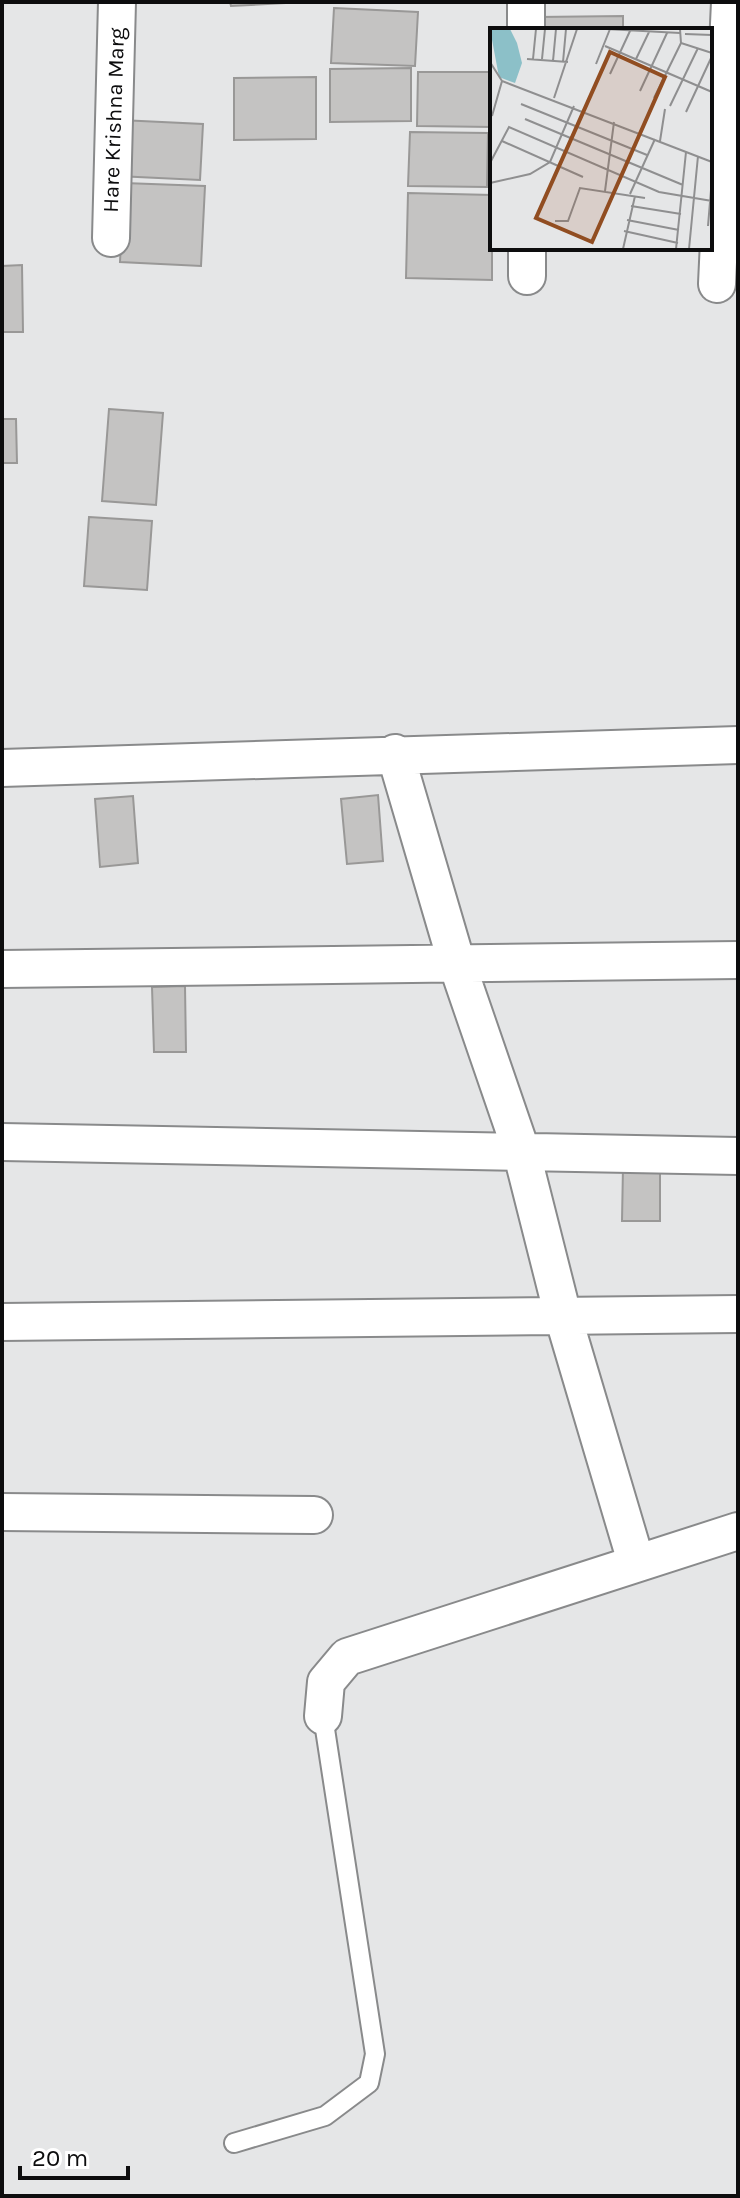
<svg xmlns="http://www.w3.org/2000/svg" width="740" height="2198" font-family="Karla,sans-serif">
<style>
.building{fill:#c4c3c2;stroke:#999897;stroke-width:2}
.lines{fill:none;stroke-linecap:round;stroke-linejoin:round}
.lane-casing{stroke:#898a8b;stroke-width:22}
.street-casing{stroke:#898a8b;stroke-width:40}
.lane{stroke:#fff;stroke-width:18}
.street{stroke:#fff;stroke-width:36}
.labels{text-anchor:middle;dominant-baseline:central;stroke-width:8;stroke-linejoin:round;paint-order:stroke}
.street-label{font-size:22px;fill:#0d0d0e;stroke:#fff}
.inset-road{fill:none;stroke:#8f8f90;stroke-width:2}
.view{fill:#914d21;fill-opacity:0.15;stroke:#914d21;stroke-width:4}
.inset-edge{fill:none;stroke:#0d0d0e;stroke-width:4}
</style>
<rect width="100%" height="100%" fill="#e5e6e7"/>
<!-- building -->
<path class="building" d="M230,2h74l-73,4z
M334,8l84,4 -3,54 -84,-3z
M623,16v14h-85v-13z
M411,68v53l-81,1v-53z
M418,72h74v55l-75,-1z
M316,77v62l-82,1v-62z
M120,120l83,4 -3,56 -83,-4z
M410,132l78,1 -1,54 -79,-1z
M124,183l81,3 -4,80 -81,-4z
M408,193l84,2v85l-86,-2z
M22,265l1,67h-21v-66z
M109,409l54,4 -7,92 -54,-4z
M2,419h14l1,44h-15z
M89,517l63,4 -5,69 -63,-4z
M378,795l5,66 -36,3 -6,-65z
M133,796l5,67 -38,4 -5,-68z
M185,986l1,66h-32l-2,-65z
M623,1167l37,1v53h-38z"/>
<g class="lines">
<defs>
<path id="lane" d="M234,2143l91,-27 44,-33 6,-29 -52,-338"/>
<path id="street" d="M526,2v28
M111,238l6,-236
M527,248v28
M717,284l13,-282
M395,753l62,211 64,186 42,166 73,246
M2,768l736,-23
M2,969l736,-9
M2,1142l736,14
M2,1322l736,-8
M2,1512l312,3
M323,1716l3,-34 21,-25 391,-126"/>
</defs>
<!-- lane casing -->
<use href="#lane" class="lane-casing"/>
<!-- street casing -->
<use href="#street" class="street-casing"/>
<!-- lane -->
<use href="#lane" class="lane"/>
<!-- street -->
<use href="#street" class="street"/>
</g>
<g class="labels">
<!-- street labels -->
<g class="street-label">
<text transform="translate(114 120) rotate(-88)">Hare Krishna Marg</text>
</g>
</g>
<!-- overview -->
<g transform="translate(490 28)">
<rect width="222" height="222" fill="#e5e6e7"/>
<path d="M0,1h20l7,14 5,20 -7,20 -16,-6z" fill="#8cc0c8"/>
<path class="inset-road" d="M116,1l74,4M190,1l1,14 31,10M195,6l27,1M115,18l107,46M37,31l41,3M43,31l3,-30M52,31l3,-30M146,31l13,-27M63,33l3,-32M0,34l12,19 210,81M73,34l3,-33M106,36l14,-35M120,46l20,-43M150,63l27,-58M64,70l23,-69M164,70l27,-55M31,76l126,51M180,78l28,-58M196,84l26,-56M2,88l10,-35M35,91l158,66M12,113l81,36M170,113l5,-32M0,135l19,-36 150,65 53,9M0,155l40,-9 20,-12 24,-56M115,163l9,-69M140,166l25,-55M141,178l50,8M137,192l52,10M65,193h13l12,-33 65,10M218,198l4,-48M134,203l54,12M133,221l12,-53M186,221l10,-97M199,221l9,-93"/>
<path class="view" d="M120,24l55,25 -73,165 -56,-24z"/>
<rect width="222" height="222" class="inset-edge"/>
</g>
<!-- border -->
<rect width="740" height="2198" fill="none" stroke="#0d0d0e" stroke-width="8"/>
<!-- scale -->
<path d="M20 2166v12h108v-12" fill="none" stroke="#0d0d0e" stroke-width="4"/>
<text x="32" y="2166" font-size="24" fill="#0d0d0e" stroke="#ffffff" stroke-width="6" paint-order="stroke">20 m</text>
</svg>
